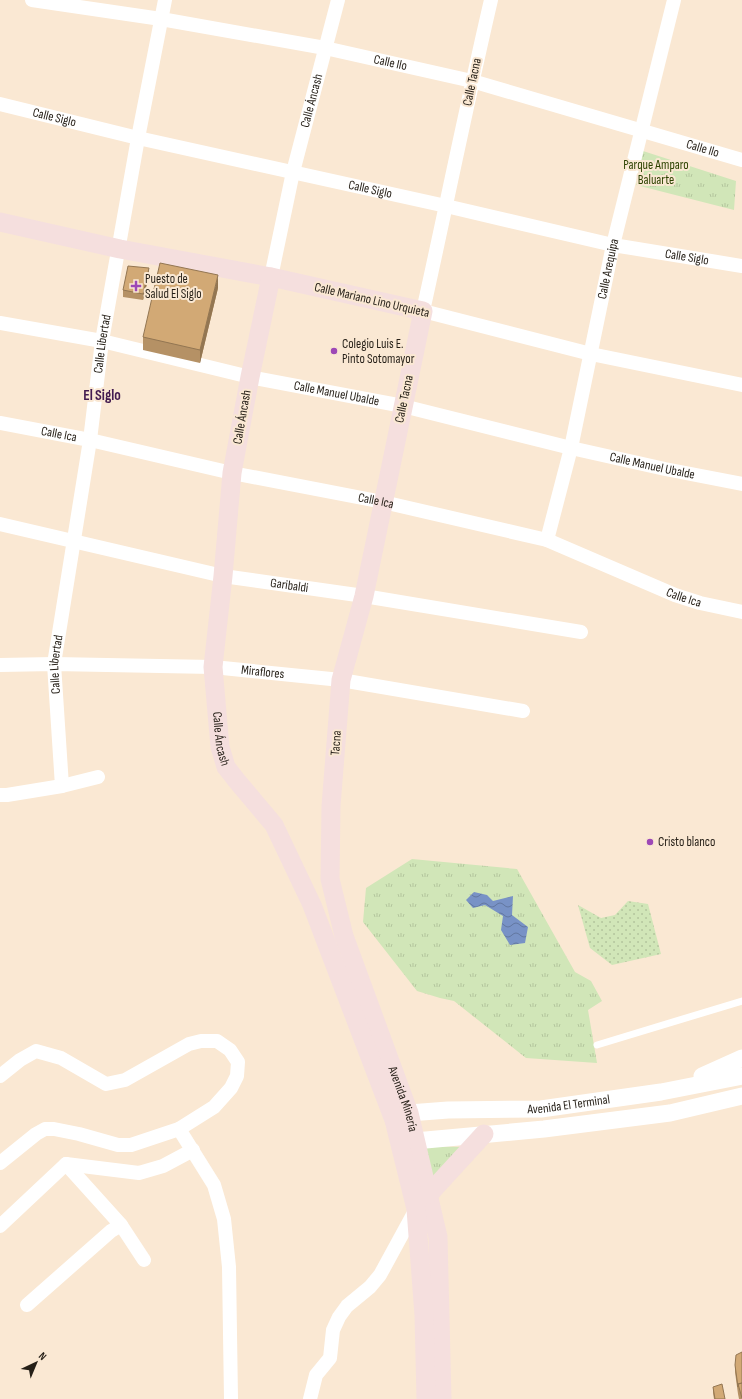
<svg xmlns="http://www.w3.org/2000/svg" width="742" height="1399" font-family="'Sofia Sans Condensed',sans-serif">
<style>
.grass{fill:url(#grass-dots)}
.park{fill:url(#park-tufts)}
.water{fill:url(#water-waves)}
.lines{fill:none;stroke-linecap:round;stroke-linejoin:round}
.service{stroke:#fff;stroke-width:7}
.minor{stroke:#fff;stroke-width:14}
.tertiary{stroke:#fff;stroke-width:17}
.secondary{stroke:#f5dfde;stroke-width:19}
.wall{fill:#b59165}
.shaded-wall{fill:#937652}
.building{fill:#d2a975;stroke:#937652}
.poi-dot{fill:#9d48b6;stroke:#fae8d3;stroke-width:1.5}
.labels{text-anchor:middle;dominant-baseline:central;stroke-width:4;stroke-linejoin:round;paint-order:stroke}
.street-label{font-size:13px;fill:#251f17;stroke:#fae8d3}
.park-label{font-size:13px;fill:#2d4200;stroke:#fae8d3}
.poi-label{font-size:13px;fill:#251f17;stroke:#fae8d3;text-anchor:start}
.quarter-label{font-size:15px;font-weight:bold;fill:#431b50;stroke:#fae8d3}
</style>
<defs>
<pattern id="grass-dots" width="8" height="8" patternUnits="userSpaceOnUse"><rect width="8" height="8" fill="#d1e6b8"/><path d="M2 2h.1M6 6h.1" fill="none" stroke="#b3c59d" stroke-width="1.8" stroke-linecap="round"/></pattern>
<pattern id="park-tufts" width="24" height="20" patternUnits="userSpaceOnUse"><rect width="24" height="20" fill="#d1e6b8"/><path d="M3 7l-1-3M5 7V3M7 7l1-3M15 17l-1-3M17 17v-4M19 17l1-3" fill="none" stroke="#b3c59d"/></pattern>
<pattern id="water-waves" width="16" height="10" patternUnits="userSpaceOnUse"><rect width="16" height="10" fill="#7892c6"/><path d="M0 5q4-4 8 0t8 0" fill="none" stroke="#6277a0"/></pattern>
</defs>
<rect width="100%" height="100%" fill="#fae8d3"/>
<!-- grass -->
<path class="grass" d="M628,901l20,3 13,50 -49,11 -22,-17 -12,-43 23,13 14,-3z"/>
<!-- park -->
<path class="park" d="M643,151l93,30 -2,29 -98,-25z
M412,859l105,10 58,103 16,9 11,20 -14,9 9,53 -71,-5 -72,-57 -14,-3 -23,-7 -54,-69 3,-34z
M423,1146l39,1 -30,36z"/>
<!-- water -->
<path class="water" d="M474,892l13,3 6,6 20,-5 -1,19 16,12 -3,16 -15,2 -9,-15 2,-14 -18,-11 -12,3 -7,-8z"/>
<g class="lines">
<!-- service -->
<path class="service" d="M597,1045l145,-44"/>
<!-- minor -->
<g class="minor">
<path id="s1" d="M32,0l129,19 164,29 147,33 270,79"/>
<path d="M491,0c-24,103 -45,207 -68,311l168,43 151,31"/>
<path id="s2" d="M0,104l138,34 308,68 167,39 129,21"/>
<path id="s3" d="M271,277l22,-105 45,-172"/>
<path id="s4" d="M0,323l102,18 148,36 153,29 168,42 94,21 77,15"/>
<path id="s5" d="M0,423l90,17 142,33 151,29 164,38 128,55 25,8 42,9"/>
<path id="s6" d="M0,524l223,52 141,20 217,36"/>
<path id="s7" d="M547,540l24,-92 42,-203 61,-245"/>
<path id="s8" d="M0,665l54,-1 159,3 128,13 182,31"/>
<path id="s9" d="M62,786l-8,-122 36,-224 12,-99 36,-203 27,-138"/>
<path d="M0,795h7l55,-9 36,-9"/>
<path d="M0,1076l20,-16 16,-9 25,7 45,26 19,-4 64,-36 12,-3h16l13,9 8,12 -1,14 -6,12 -17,19 -35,22 -48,16h-13l-39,-11 -25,-5h-9l-9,5 -36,29"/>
<path d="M179,1129l35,56 10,34 5,48 2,132"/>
<path d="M66,1164l73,9 24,-7 30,-16"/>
<path d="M121,1225l23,35"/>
<path d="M0,1226l66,-62 55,61 -10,6 -84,74"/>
<path d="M310,1399l6,-24 14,-17 3,-28 6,-13 8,-11 23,-19 10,-12 36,-66"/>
</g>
<!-- tertiary -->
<g class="tertiary">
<path d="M702,1076l40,-18"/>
<path id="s10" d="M396,1118l13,-5 39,-3 93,-1 120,-17 81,-16"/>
<path d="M404,1145l11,-4 129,-12 126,-16 72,-17"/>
</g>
<!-- secondary -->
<g class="secondary">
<path id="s11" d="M0,222l120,27 151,28 152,34 -59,285 -23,84 -10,126 -1,73 14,57 65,177 29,124 4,162"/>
<path id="s12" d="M271,277l-21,100 -18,96 -9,103 -10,91 7,80 6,20 11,14 37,44 38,80 82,215 22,89 8,106 2,84"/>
<path d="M429,1194l55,-60"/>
</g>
</g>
<!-- wall -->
<path class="wall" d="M149,275l-6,25 -20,-3v-7z
M218,288l-18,75 -57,-13v-13z
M742,1352v47h-3l-1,-5 -3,-22v-7z
M713,1387l12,12h-11l-1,-6z"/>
<!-- shaded-wall -->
<path class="shaded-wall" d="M149,268v7l-6,25v-6z
M218,275v13l-18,75v-13z"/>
<!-- building -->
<path class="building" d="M160,263l58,12 -18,75 -57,-13z
M128,266l21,2 -6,26 -20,-4z
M742,1352v31l-4,1v3l-3,-22 1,-10z
M742,1383v15l-4,-14z
M722,1384l3,15h-10l-2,-12z"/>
<!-- markers -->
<g class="poi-dot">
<path d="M134 280h4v4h4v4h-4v4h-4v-4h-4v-4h4z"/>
<circle cx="334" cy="351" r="4"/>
<circle cx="650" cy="842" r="4"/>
</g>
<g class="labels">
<!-- street labels -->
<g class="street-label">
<text stroke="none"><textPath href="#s1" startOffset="364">Calle Ilo</textPath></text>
<text transform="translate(472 82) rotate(-78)">Calle Tacna</text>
<text stroke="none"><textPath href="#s3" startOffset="181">Calle Áncash</textPath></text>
<text stroke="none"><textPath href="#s2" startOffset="56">Calle Siglo</textPath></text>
<text stroke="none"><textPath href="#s1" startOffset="688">Calle Ilo</textPath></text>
<text stroke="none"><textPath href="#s2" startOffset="380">Calle Siglo</textPath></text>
<text stroke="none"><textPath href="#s2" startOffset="704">Calle Siglo</textPath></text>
<text stroke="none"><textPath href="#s7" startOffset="278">Calle Arequipa</textPath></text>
<text transform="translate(372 300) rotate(13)">Calle Mariano Lino Urquieta</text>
<text stroke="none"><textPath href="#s9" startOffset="446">Calle Libertad</textPath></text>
<text stroke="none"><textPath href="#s4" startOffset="344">Calle Manuel Ubalde</textPath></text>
<text transform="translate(404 399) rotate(-78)">Calle Tacna</text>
<text transform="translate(242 417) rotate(-80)">Calle Áncash</text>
<text stroke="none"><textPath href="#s5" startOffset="60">Calle Ica</textPath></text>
<text stroke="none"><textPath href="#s4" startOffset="668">Calle Manuel Ubalde</textPath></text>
<text stroke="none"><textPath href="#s5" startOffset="384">Calle Ica</textPath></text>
<text stroke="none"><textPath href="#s6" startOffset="296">Garibaldi</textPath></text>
<text stroke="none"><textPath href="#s5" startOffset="708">Calle Ica</textPath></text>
<text stroke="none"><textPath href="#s9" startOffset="122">Calle Libertad</textPath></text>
<text stroke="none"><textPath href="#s8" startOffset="263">Miraflores</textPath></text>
<text stroke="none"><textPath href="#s12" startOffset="467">Calle Áncash</textPath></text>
<text transform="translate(336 743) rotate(-86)">Tacna</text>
<text stroke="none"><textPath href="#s11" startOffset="1242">Avenida Minería</textPath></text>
<text stroke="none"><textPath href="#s10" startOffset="174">Avenida El Terminal</textPath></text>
</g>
<!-- park labels -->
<g class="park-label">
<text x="656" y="165">Parque Amparo<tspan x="656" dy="15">Baluarte</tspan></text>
</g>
<!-- poi labels -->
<g class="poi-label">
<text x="145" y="279">Puesto de<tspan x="145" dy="15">Salud El Siglo</tspan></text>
<text x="342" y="344">Colegio Luis E.<tspan x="342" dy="15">Pinto Sotomayor</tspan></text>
<text x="658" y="842">Cristo blanco</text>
</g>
<!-- quarter labels -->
<g class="quarter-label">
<text x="102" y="395">El Siglo</text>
</g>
</g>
<!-- north arrow -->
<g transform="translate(36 1363) rotate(44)" stroke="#fae8d3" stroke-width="3" paint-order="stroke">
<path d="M0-3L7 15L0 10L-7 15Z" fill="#251f17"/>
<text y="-6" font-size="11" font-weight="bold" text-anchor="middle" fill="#251f17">N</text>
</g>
</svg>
